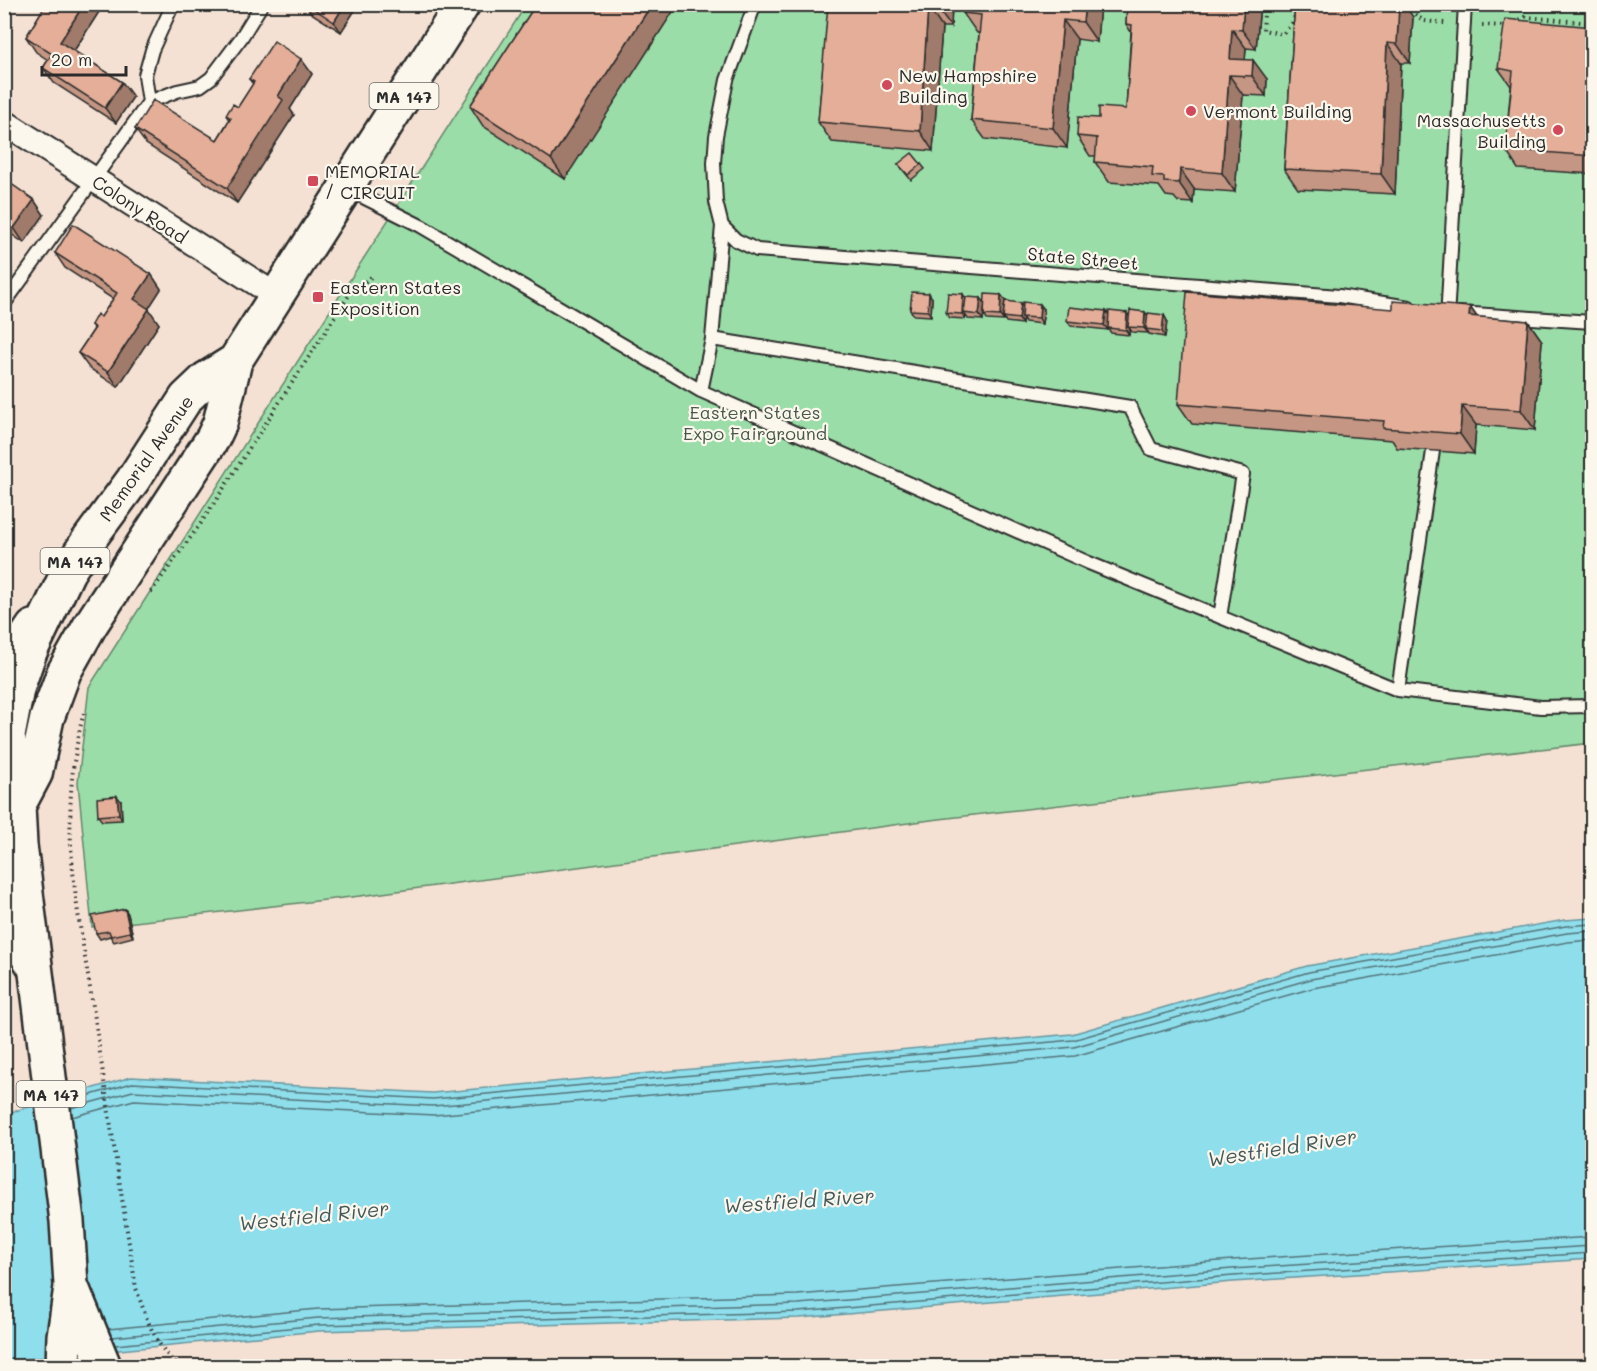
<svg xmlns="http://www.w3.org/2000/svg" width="1597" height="1371" font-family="Mali,sans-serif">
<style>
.green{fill:#9bdda8;stroke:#63846a;stroke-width:1.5}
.water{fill:#8fdeec;stroke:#67969f;stroke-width:1.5}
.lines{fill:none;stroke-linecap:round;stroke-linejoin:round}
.shore{stroke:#537378;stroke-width:1.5}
.lane-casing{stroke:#2b2b2b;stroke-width:16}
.street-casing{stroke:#2b2b2b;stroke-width:28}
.secondary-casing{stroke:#2b2b2b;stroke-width:38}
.primary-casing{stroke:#2b2b2b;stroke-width:38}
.path{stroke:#2b2b2b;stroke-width:4;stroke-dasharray:1.5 4.5;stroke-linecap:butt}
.lane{stroke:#fbf7ec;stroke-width:12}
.street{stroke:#fbf7ec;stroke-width:24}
.secondary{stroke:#fbf7ec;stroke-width:33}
.primary{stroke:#fbf7ec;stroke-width:33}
.wall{fill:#c49683;stroke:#2b2b2b;stroke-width:1.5}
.shaded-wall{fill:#a07a6a;stroke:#2b2b2b;stroke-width:1.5}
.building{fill:#e4ae98;stroke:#2b2b2b;stroke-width:1.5}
.poi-dot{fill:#d1495b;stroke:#fbf7ec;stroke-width:2}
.labels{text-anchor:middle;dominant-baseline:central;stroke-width:4.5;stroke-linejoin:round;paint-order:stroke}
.shield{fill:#fbf7ec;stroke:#696865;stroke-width:1.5}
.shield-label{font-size:16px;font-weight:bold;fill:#2b2b2b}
.poi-label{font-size:18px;fill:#2b2b2b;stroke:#fbf7ec;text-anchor:start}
.street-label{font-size:18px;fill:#2b2b2b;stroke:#fbf7ec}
.park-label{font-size:18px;fill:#47584a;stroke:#fbf7ec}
.water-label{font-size:20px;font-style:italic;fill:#44585b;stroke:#fbf7ec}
</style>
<rect width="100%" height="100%" fill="#f4e1d3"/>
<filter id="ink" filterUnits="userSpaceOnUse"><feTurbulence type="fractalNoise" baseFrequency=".0167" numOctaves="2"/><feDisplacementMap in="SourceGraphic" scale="12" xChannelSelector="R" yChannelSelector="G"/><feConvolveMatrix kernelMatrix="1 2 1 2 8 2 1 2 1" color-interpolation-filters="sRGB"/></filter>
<g filter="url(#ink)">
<!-- green -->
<path class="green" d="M526,5h1066v738l-661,77 -571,76 -268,31 -14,-145 11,-95z"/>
<!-- water -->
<path class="water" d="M1592,918v341l-359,23 -434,36 -480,13 -314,30v-247l126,-37 301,16 640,-59 235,-68 258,-46z"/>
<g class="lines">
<!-- shore -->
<path class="shore" d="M70,1101l62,-18 301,16 640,-59 236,-68 257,-46 26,-2
M71,1108l62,-17 300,15 641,-59 237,-68 256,-46 25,-2
M72,1117l62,-17 300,15 641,-59 238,-68 255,-46 24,-2
M108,1329l210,-20 479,-14 435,-35 360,-23
M112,1337l206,-19 480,-14 434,-35 360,-23
M115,1345l204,-20 479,-13 435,-36 359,-23"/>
<defs>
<path id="lane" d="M149,102l-4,-27 7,-25 21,-46
M345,188l76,38 280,165 388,172 309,127 143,17 51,-1
M722,226l14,14 21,10 582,46 70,11
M4,304l145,-202 28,-11 23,-5 11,-8 30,-40 21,-34
M1459,313l133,9
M1447,319l18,-315
M712,339l418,68 21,42 92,25 -23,143
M701,391l11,-52 10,-113 -6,-24 -2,-39 2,-27 11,-56 28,-76
M1398,690l35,-239"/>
<path id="street" d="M4,122l271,173"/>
<path id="secondary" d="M4,670l29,-43
M4,920l30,46"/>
<path id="primary" d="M18,806l17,-32 12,-56 17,-46 27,-48 122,-186 7,-15 15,-62 228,-357
M63,1366l1,-30 7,-49
M104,1366l-33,-81 -4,-64 -47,-376 -2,-39 -10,-70 9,-47 12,-35 39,-82 20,-31 45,-61 53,-82 20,-19 29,-18"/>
</defs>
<!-- lane casing -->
<use href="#lane" class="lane-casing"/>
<!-- street casing -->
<use href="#street" class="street-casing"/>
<!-- secondary casing -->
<use href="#secondary" class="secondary-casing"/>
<!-- primary casing -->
<use href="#primary" class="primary-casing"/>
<!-- path -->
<path class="path" d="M1116,4l12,2 1,-2
M1262,4l2,10 -1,16 20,4 9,-11 8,-19
M1404,11h6l14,10 21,2
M1526,17l1,-13
M1514,22l12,-5 66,6
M1482,25l25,1
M151,592l50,-69 150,-231 23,-17
M84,713c-5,16 -7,32 -10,49 -12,86 8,172 21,257 13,90 27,180 41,269 10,30 19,57 42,78"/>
<!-- lane -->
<use href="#lane" class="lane"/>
<!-- street -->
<use href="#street" class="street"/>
<!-- secondary -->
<use href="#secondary" class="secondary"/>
<!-- primary -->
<use href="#primary" class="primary"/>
</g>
<!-- wall -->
<path class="wall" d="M46,4h58l-30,47 48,31 11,15 -17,26 -62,-40 -11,-15 5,-8 -12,-8 -10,-15z
M305,4h54l-18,28 -30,-19z
M536,4l29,175 -82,-53 -13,-20z
M822,4h130l-1,23h-9l-9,124 -101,-9 -14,-20 10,-110z
M1100,4l-3,38 -20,-3 -10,109 -82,-9 -14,-19 8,-87h-2l-14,-20z
M1127,4h133l-4,45 -10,-1 -1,11 22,20 -1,17 -23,-1 -8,97 -41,-3 -1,14 -15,-1 -4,-5 -8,-1 -7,-10 -50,-4 -14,-20 1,-6h-6l-13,-20 22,-18 27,-9 5,-77 -5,-8z
M1295,4l118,13 -3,46h-9l-6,131 -97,-5 -14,-20z
M1593,27v147l-75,-5 -13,-20 6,-63 -13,-18z
M301,59l11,15 -22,35 4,6 -57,88 -91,-59 -11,-15 82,11 12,-20 -3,-5 12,-8 15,-23 -4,-5z
M898,164h23l4,5 -14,11z
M4,179l30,21 10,15 -20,28 -20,-14z
M55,253l96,21 10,15 -13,20 11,15 -41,63 -29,-19 -11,-15 16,-24 -3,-4 10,-8 12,-18 -48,-31z
M1001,295l4,5 18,6 21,3 -2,15 -17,-2 -2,-4 -1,6 -16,-2 -2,-4v3l-17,-1 -3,-5 -1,5 -15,-1 -2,-3 -1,3 -15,-1 -4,-5 20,-15 19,5z
M932,298l-1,18 -17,-1 -4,-5z
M1470,307l7,10 51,4 14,20 -7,89 -59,-5 -2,29 -77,-6 -5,-8 -200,-16 -14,-20 215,-95z
M1106,311l3,4h55l3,6 -2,16 -16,-3 -1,-3v2l-16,-1 -2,-3 -1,6 -18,-2 -3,-5v2l-37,-4 -4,-5z
M121,801l1,19 -20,1 -4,-5z
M125,909l3,5 5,23 -19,5 -4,-6 -10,3 -4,-6z"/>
<!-- shaded-wall -->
<path class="shaded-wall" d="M84,4h20l-34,53 -10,-15z
M345,4h14l-18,28 -7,-10z
M652,4h26l-113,175 -14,-20z
M937,4h15l-1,23 -14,-19z
M1085,4h15l-3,38 -14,-20z
M1244,4h16l-4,45 -14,-19z
M1399,4h5l9,13 -3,46 -13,-19z
M928,7l14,20 -9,124 -13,-20z
M1063,20l14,19 -10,109 -14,-20z
M1232,29l14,19 -2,28 -14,-17z
M1387,43l14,20 -6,131 -14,-20z
M301,59l11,15 -22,35 4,6 -57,88 -10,-15 51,-92z
M1253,60l14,19 -1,17 -14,-20z
M1229,75l14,20 -8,97 -13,-19z
M122,82l11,15 -17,26 -11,-15z
M1180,169l14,20 -1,14 -14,-20z
M34,200l10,15 -20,28 -10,-15z
M151,274l10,15 -16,25 -11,-15z
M929,293l3,5 -1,18 -3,-5z
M963,294l4,6 -3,13 2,3 -1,3 -3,-5z
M1001,295l4,5 -2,17 1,4 -4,-5z
M981,298l4,5 -2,17 -4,-5z
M1021,303l4,5 -3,9 1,1 -1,6 -3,-5z
M1040,304l4,5 -2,15 -3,-6z
M1470,307l14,20 -15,-11z
M149,309l10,15 -41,63 -10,-15z
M1106,311l4,5 -2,14 -4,-5z
M1145,312l4,5 -3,12 2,4 -4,-5z
M1127,313l4,5 -3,9 2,2 -1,6 -3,-5z
M1164,315l3,6 -2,16 -3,-6z
M1528,321l14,20 -7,89 -14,-20z
M1462,406l14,19 -2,29 -14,-20z
M117,796l4,5 1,19 -3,-6z
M125,909l3,5 5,23 -3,-5z"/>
<!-- building -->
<path class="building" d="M46,4h38l-24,38 62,40 -17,26 -62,-40 9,-14 -26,-17z
M307,4h38l-11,18z
M536,4h116l-101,155 -81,-53z
M828,4h109v4l-9,-1 -8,124 -102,-9z
M964,4h121l-2,18 -20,-2 -10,108 -82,-8 10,-105 -18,-2z
M1127,4h117l-2,26 -10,-1 -2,30 23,1 -1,16 -23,-1 -7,98 -42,-4 -1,14 -15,-1v-5l-12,-1 1,-9 -58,-5 2,-24 -20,-2 1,-19 21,1v-11l27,2 6,-84 -6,-1z
M1295,4h104l-2,40 -10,-1 -6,131 -97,-5z
M1505,19l88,8v129l-88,-7 8,-78 -15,-3z
M274,41l27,18 -23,37 5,4 -56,88 -92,-59 18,-29 64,40 14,-22 -5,-3 7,-11 5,3 16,-25 -5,-3z
M912,153l9,11 -13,11 -10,-11z
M4,179l30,21 -20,28 -10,-6z
M73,224l78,50 -17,25 15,10 -41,63 -30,-19 17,-25 -4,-3 6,-11 4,3 16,-24 -62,-40z
M912,292l17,1 -1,18 -18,-1z
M1187,292l206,17v-8l77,6 -1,9 59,5 -7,89 -59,-4 -2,28 -77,-6 1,-7 -206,-17z
M948,293l15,1 -1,20 -16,-1z
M985,294l16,1 -1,21 -16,-1z
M966,297l15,1 -2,17 -15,-2z
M1005,301l16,2 -2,16 -16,-2z
M1023,302l17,2 -1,14 -17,-1z
M1069,307l37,4 -2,14 -37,-4z
M1130,310l15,2 -1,16 -16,-1z
M1109,311l18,2 -1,17 -18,-2z
M1148,313l16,2 -2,16 -16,-2z
M117,796l2,18 -21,2 -1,-18z
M125,909l5,23 -19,4 -2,-5 -13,2 -4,-17z"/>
</g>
<!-- markers -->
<g class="poi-dot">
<circle cx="887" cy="85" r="6"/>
<circle cx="1191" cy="111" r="6"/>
<circle cx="1558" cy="130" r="6"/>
<rect x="307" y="175" width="12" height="12" rx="3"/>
<rect x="312" y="291" width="12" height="12" rx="3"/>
</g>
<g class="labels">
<!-- shield labels -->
<g class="shield">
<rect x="369.5" y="83" width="69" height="26" rx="4.5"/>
<rect x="40.5" y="548" width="69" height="26" rx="4.5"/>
<rect x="16.5" y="1081" width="69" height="26" rx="4.5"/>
</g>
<g class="shield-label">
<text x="404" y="96">MA 147</text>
<text x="75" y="561">MA 147</text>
<text x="51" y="1094">MA 147</text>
</g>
<!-- poi labels -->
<g class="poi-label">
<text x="899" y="75">New Hampshire<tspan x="899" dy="21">Building</tspan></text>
<text x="1203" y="111">Vermont Building</text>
<text x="1546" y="120" text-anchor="end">Massachusetts<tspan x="1546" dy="21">Building</tspan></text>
<text x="325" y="171">MEMORIAL<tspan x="325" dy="21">/ CIRCUIT</tspan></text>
<text x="330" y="287">Eastern States<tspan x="330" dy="21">Exposition</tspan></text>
</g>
<!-- street labels -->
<g class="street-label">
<text transform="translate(140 209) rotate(33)">Colony Road</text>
<text transform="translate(1083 258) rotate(5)">State Street</text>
<text transform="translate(146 458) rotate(-55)">Memorial Avenue</text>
</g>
<!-- park labels -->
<g class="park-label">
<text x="755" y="412">Eastern States<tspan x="755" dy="21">Expo Fairground</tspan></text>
</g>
<!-- water labels -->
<g class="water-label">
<text transform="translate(1282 1147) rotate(-9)">Westfield River</text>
<text transform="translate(799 1200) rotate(-4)">Westfield River</text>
<text transform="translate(314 1215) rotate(-6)">Westfield River</text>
</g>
</g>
<!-- margin -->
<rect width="1597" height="1371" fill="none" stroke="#fbf7ec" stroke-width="24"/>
<rect x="12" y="12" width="1573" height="1347" fill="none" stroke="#2b2b2b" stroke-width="2" filter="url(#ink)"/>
<!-- scale -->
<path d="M42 66v9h84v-9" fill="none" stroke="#2b2b2b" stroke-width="3"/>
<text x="51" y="66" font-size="18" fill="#2b2b2b" stroke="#fbf7ec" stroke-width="4.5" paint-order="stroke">20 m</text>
</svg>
